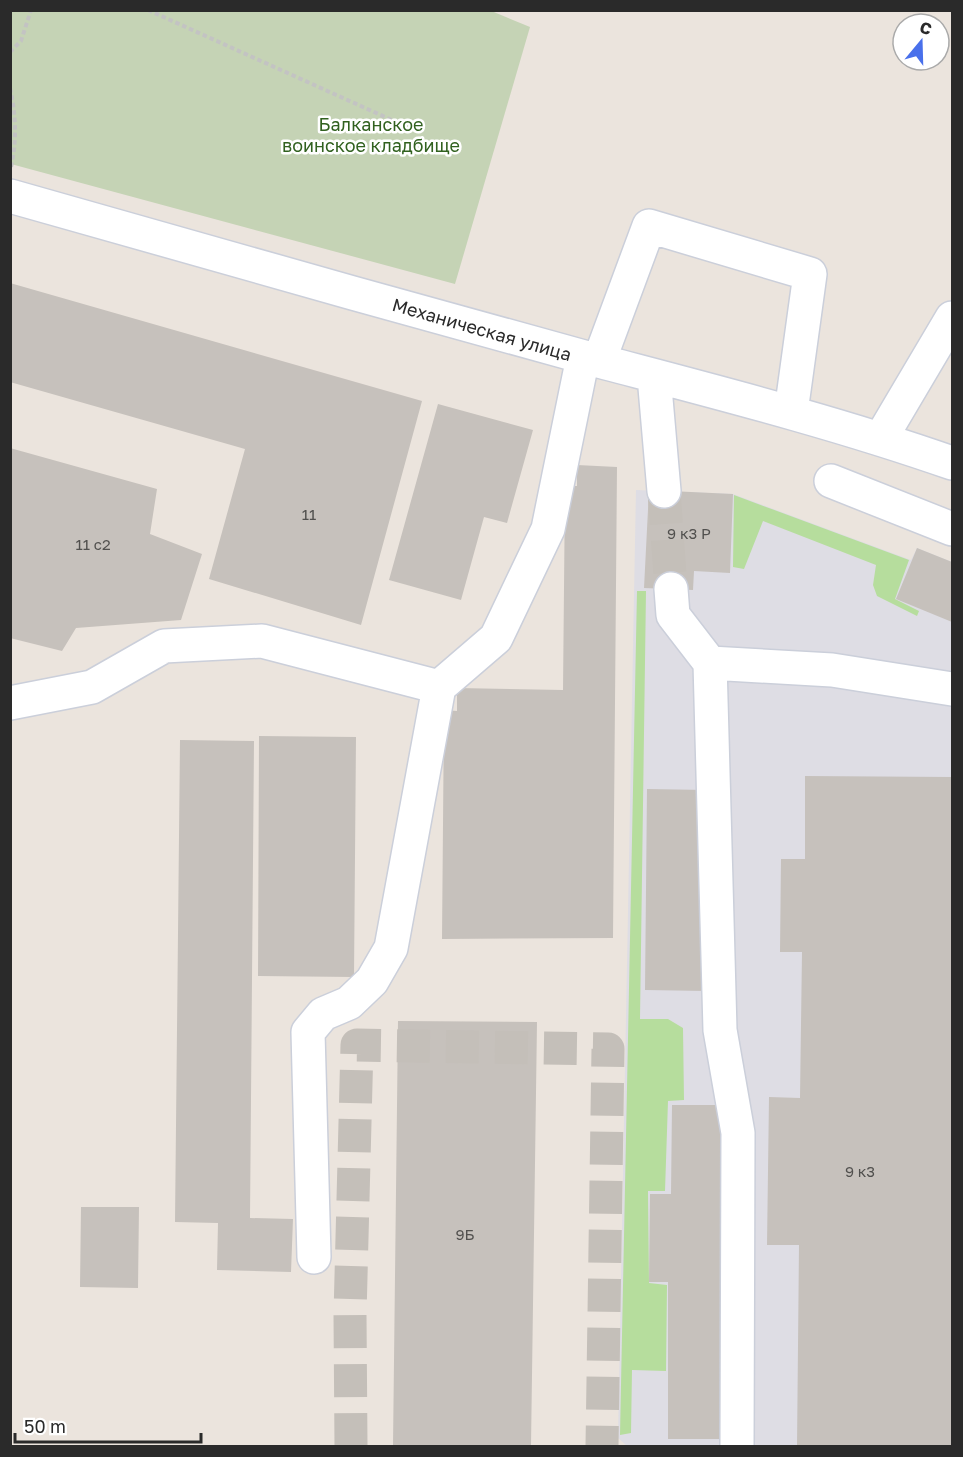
<svg xmlns="http://www.w3.org/2000/svg" width="963" height="1457" font-family="'Golos Text',sans-serif">
<style>
.industrial{fill:#dedde4}
.green{fill:#b6dd9d}
.cemetery{fill:#c5d3b5}
.building{fill:#c6c1bc}
.lines{fill:none;stroke-linecap:round;stroke-linejoin:round}
.minor-tunnel{stroke:#c4bfb9;stroke-width:33;stroke-dasharray:33 16;stroke-linecap:butt}
.minor-casing{stroke:#cbcfda;stroke-width:36}
.path{stroke:#c3c3c3;stroke-width:4;stroke-dasharray:4.5 3;stroke-linecap:butt}
.minor{stroke:#fff;stroke-width:33}
.labels{text-anchor:middle;dominant-baseline:central;stroke-width:5;stroke-linejoin:round;paint-order:stroke}
.number-label{font-size:15px;fill:#51504e}
.park-label{font-size:18px;fill:#31611f;stroke:#fff}
.street-label{font-size:18px;fill:#2a2a2a;stroke:#fff}
</style>
<rect width="100%" height="100%" fill="#ebe4dd"/>
<!-- industrial -->
<path class="industrial" d="M636,490l97,4 178,66 6,-12 35,14v884h-325l-9,-8z"/>
<!-- green -->
<path class="green" d="M734,495l175,65 -14,39 24,12 -2,5 -40,-20 -4,-11 3,-20 -113,-44 -19,48 -11,-2z
M637,591h9l-6,428h28l15,9 1,72 -16,1 -3,90h-17l1,92 18,2 -1,86 -34,-1 -1,63 -11,2z"/>
<!-- cemetery -->
<path class="cemetery" d="M489,10l41,17 -75,257 -444,-120v-153z"/>
<!-- building -->
<path class="building" d="M10,283l412,118 -61,224 -152,-46 36,-130 -235,-67z
M438,404l95,26 -26,93 -23,-6 -23,83 -72,-20z
M10,448l147,41 -7,45 52,20 -21,66 -105,8 -14,23 -52,-13z
M577,465l40,2 -4,471 -171,1 2,-229 13,1v-23l106,2 2,-204h12z
M649,490l84,4 -3,79 -36,-2 -1,19 -49,-2z
M917,548l35,14v60l-56,-23z
M259,736l97,1 -2,240 -96,-1z
M180,740l74,1 -4,477 43,1 -2,53 -74,-2 1,-47 -43,-1z
M805,776l147,1v669h-155l2,-201h-32l2,-148 31,1 2,-146h-22l1,-93h24z
M647,789l60,1 -1,201 -61,-1z
M398,1021l139,1 -6,424h-138z
M672,1105h49l-1,334h-52v-157h-19l1,-88h21z
M81,1207h58l-1,81 -58,-1z"/>
<g class="lines">
<!-- minor-tunnel -->
<path class="minor-tunnel" d="M664,491l7,98
M351,1446l-1,-131 7,-270 251,4 -6,397"/>
<defs>
<path id="minor" d="M10,196c192,54 382,109 574,161 124,33 248,64 368,106
M599,361l50,-135 161,48 -19,138
M654,376l10,115
M881,438l71,-120
M831,481l121,48
M671,589l2,26 37,48
M10,703l82,-16 72,-41 98,-5 177,46 57,-49 52,-109 35,-172
M314,1257l-6,-225 15,-18 26,-11 23,-22 19,-33 48,-261
M737,1446l1,-313 -18,-103 -10,-367 122,7 120,19"/>
</defs>
<!-- minor casing -->
<use href="#minor" class="minor-casing"/>
<!-- path -->
<path class="path" d="M148,10l246,111
M10,52l11,-11 10,-31
M10,88c6,27 7,52 1,79"/>
<!-- minor -->
<use href="#minor" class="minor"/>
</g>
<g class="labels">
<!-- number labels -->
<g class="number-label">
<text x="309" y="514">11</text>
<text x="689" y="533">9 к3 Р</text>
<text x="93" y="544">11 с2</text>
<text x="860" y="1171">9 к3</text>
<text x="465" y="1234">9Б</text>
</g>
<!-- park labels -->
<g class="park-label">
<text x="371" y="124">Балканское<tspan x="371" dy="21">воинское кладбище</tspan></text>
</g>
<!-- street labels -->
<g class="street-label">
<text transform="translate(482 329) rotate(16)">Механическая улица</text>
</g>
</g>
<!-- border -->
<rect width="963" height="1457" fill="none" stroke="#2a2a2a" stroke-width="24"/>
<!-- north arrow -->
<g transform="translate(921 42) rotate(19)"><circle r="28" fill="#ffffff" stroke="#aaaaaa" stroke-width="1.5"/>
<path d="M0-4.5L10 22L0 15L-10 22Z" fill="#4970eb"/>
<text y="-9" font-size="16" font-weight="bold" text-anchor="middle" fill="#2a2a2a">С</text>
</g>
<!-- scale -->
<path d="M15 1433v9h186v-9" fill="none" stroke="#2a2a2a" stroke-width="3"/>
<text x="24" y="1433" font-size="18" fill="#2a2a2a" stroke="#ffffff" stroke-width="4.5" paint-order="stroke">50 m</text>
</svg>
